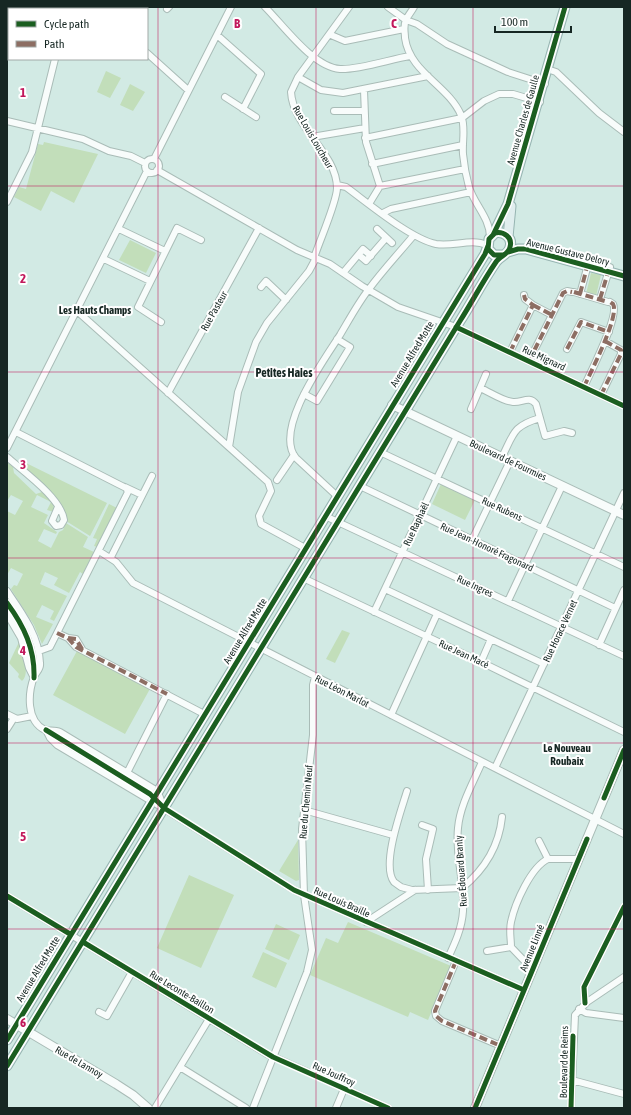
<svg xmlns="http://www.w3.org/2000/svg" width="631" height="1115" font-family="'Asap Condensed',sans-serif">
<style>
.green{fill:#c2deba}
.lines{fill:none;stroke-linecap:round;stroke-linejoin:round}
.street-casing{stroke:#a9bcb7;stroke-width:8}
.secondary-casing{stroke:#a9bcb7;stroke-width:10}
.primary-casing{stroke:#96b4b1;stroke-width:11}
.street{stroke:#f8fcfb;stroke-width:6}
.secondary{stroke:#f8fcfb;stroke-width:8}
.primary{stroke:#e0eeee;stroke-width:9}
.quiet{stroke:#8d6e63;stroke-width:4;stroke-dasharray:8 4;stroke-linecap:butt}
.cycleway-casing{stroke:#fff;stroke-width:8}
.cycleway{stroke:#1b5e20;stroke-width:5}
.grid{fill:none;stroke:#c2185b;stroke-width:1;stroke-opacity:0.55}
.labels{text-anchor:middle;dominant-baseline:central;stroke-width:4;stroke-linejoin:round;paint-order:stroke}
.street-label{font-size:10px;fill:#162723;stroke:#fff}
.neighbourhood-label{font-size:11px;font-weight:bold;fill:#162723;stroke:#fff}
.quarter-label{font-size:12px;font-weight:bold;fill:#162723;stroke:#fff}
.grid-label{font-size:13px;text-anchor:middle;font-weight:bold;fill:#c2185b;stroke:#fff;stroke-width:4;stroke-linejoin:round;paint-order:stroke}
</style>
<rect width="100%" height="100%" fill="#d2eae4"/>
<!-- green -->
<path class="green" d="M106,71l15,7 -11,20 -13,-6z
M130,84l15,8 -12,19 -13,-6z
M44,142l54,12 -24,49 -23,-12 -10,20 -27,-14 5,-10 7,2 12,-45 5,1z
M130,240l26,13 -10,20 -27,-13z
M591,273l10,2 -5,21 -10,-2z
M20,460l87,43 -17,33 -24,-15 -6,-18 -41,-38z
M7,462l6,5 1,6 22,21 6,-2c8,6 13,10 12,20l-7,-2 4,-8 -14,-7 -6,12 17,8 -4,8 13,9 -1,2 -12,-5 -6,12 13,7 8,-16 4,-2 3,-7 22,14 -5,10 11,5 -11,22 -3,-2 -11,21 -15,-8 4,-7 -13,-6 -5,12 27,12 -13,25 -4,-2 4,-8 -12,-6 -6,12 17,7 -11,20 -8,-19 -23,-36 3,-4 3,1 6,-12 -12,-6 -4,7v-64l8,4 8,-14 -12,-6 -4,6z
M441,484l34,16 -10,20 -33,-16z
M109,504l8,4 -20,39 -3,-1 3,-7 -4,-1z
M342,630l8,3 -15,30 -9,-4z
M19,642c3,10 12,31 3,39l-4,-4 1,-3 -10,-11z
M77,651l74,36 -26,47 -72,-39z
M298,840l1,40 -3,1 -17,-10z
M189,875l45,20 -33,73 -44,-20z
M348,922l103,44 -23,54 -18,-8 -2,5 -98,-42 16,-37 12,5z
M276,924l24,11 -11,25 -24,-11z
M263,952l24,11 -11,25 -24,-11z"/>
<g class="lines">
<defs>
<path id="street" d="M92,7l1,2
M265,7c19,19 48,60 75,62 19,1 51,-10 70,-13
M388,7l18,13 11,4 30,20 61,28 37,12
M414,7c-2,4 -6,8 -8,13 -3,6 -1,12 -1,18 5,35 43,47 56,77 5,12 1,26 2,39 1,11 3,22 6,33 5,17 21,31 21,50
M68,9v-2
M167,9l2,-2
M217,35l44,39 -18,35
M331,35l14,6 59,-12
M147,53l41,37
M547,69l9,3 43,41 25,19
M298,77l23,13 22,3 85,-17
M364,90l2,52 14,44 -11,18
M225,97l31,20
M334,111h30
M7,121l76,18 26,12 22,5 14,7
M312,137l53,-9
M365,138l97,-20 22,-17 15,-7h14l27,8
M154,159l77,-152
M145 166a7 7 0 1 1 14 0a7 7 0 1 1-14 0Z
M372,164l91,-19
M157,170l140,80 33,14 32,22 36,21 58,20 168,79
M337,185l9,2c22,16 65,52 90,57 17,3 35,-6 51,1
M380,186l85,-17
M7,202l25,-50 23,-93
M383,213l8,-4 80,-17
M119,229l46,22
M377,229l15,14
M359,255l7,6 20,-23
M314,258c5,-16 23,-56 23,-70 0,-35 -44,-60 -46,-96l7,-15 51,-70
M104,259l46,22
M343,273l20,-24 8,7
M261,287l5,-6 20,19
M574,292l34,10
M580,294l9,-33
M600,299l10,-32
M533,305l19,10
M77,311l191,171 3,9 -12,25 2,8 44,24
M161,322l-23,-15 39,-79 24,12
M567,349l14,-27 28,10
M510,352l23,-47 -8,-6 -1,-4
M529,361l34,-68 4,-2 5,1
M584,387c6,-14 36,-71 29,-83l-3,-2
M480,388c10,4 22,13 33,14 9,1 16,-7 23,2l9,32 19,-5 8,2
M168,393l91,-165
M304,394l13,7 33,-54 -13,-8
M601,395l20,-41v-4l-16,-9
M471,409l15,-35
M16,432l102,52 8,4 2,4 -78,155 -11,4
M229,447l9,-55 18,-50 11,-19 42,-52 7,-13
M7,448l140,-277
M380,452l244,115
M7,457c17,15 54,41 57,63l-3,5 -5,1 -4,-5 6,-14
M502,457c12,-24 11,-31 38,-39
M277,480l17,-25
M360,486l255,122
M125,487l17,8
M337,496l-41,-38c-23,-28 28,-98 44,-123 9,-15 18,-32 29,-46 14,-19 30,-36 45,-54
M325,516l299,140
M472,540l38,-79
M99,551l17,11 17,21 491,251
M111,557l41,-81
M303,578l178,84 143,70
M385,589l159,75
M7,591c15,22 32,45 33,72 1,6 -4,9 -6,14 -6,16 -8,44 11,53 4,1 10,0 15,2l94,57 5,6 5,13
M508,601l54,-115
M374,612l83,-176
M7,614l14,24 8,30 5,10
M57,633l11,5 8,9 128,67
M68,638l8,1 6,10
M599,645l25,-55
M481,662l10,-23
M7,714l10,5 15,-3
M391,715l46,-101
M7,729l7,-11
M46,730l4,8 7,7 116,69 121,76 230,100
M495,768l129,-275
M127,773l40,-79
M407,791c-6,20 -26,74 -13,91l7,5 11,3 50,-2c22,-18 37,-42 40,-71
M304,810l89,25
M422,825l11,4 -7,30 2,31
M539,841l9,18
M7,896l260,158 121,54
M366,922l49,-32
M487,951l24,-4
M448,958c7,-15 14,-30 15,-47 2,-28 -8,-55 -5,-83 2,-23 15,-45 24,-66
M456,961l-21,50 1,5 6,5 59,25
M533,970l-22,-23c0,-8 -2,-17 0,-25 4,-19 20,-55 37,-63h30
M585,1003l-1,-16 40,-80
M579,1009l7,4 38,5
M99,1012l8,4 25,-44
M180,1067l66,41
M572,1080l52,14
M155,1108l54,-89
M253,1108l54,-136 5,-22 -8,-55 -2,-66 11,-94v-50l2,-8
M336,1108l8,-19
M571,1108l4,-93 12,-13 37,-25"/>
<path id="secondary" d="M392,405l232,110
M7,1019l109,65 17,11 15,13
M475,1108l149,-358"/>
<path id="primary" d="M493,235l15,-31 57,-197
M508,237l3,-31
M508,252l10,-3h8l98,27
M7,1040l478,-786 3,-8
M7,1066l453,-745c12,-19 23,-40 36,-59 4,-6 13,-8 14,-15 3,-10 -7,-16 -15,-14l-6,6 -1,10 6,6h9"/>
</defs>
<!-- street casing -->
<use href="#street" class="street-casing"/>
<!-- secondary casing -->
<use href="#secondary" class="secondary-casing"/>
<!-- primary casing -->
<use href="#primary" class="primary-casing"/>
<!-- street -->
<use href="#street" class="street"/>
<!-- secondary -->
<use href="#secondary" class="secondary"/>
<!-- primary -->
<use href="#primary" class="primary"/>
<!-- quiet -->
<path class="quiet" d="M574,292l34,10
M580,294l8,-31
M600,299l9,-30
M533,305l19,10
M567,349l14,-27 28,10
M510,352l23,-47 -8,-6 -1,-4
M529,361l34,-68 4,-2 5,1
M584,387c6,-14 36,-71 29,-83l-3,-2
M601,395l20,-41v-4l-16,-9
M57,633l11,5 8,9 91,47
M68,638l8,1 6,10
M456,961l-21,50 1,5 6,5 59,25"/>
<defs>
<path id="cycleway" d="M493,235l15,-31 57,-197
M508,252l10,-3h8l98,27
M456,327l168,79
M7,603c17,23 28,46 27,75
M46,730l104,64 14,14 130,82 230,100
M604,798l20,-48
M7,896l63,38
M83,942l190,115 115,51
M585,1003l-1,-16 40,-80
M7,1040l478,-786 3,-8
M7,1066l453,-745c12,-19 23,-40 36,-59 4,-6 13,-8 14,-15 3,-10 -7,-16 -15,-14l-6,6 -1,10 6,6h9
M475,1108l112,-269
M571,1108l2,-72"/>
</defs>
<!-- cycleway casing -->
<use href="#cycleway" class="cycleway-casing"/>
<!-- cycleway -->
<use href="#cycleway" class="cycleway"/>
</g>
<!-- grid -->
<path class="grid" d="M158,7v1101M316,7v1101M473,7v1101M7,186h617M7,372h617M7,558h617M7,743h617M7,929h617"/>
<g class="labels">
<!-- street labels -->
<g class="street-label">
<text transform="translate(523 120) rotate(-74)">Avenue Charles de Gaulle</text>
<text transform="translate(313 137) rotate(60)">Rue Louis Loucheur</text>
<text transform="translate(568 252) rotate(14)">Avenue Gustave Delory</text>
<text transform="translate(214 311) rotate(-61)">Rue Pasteur</text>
<text transform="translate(412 354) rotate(-59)">Avenue Alfred Motte</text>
<text transform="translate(544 358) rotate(25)">Rue Mignard</text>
<text transform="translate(508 460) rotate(25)">Boulevard de Fourmies</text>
<text transform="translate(502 509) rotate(25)">Rue Rubens</text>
<text transform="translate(416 524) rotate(-65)">Rue Raphaël</text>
<text transform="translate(487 547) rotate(25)">Rue Jean-Honoré Fragonard</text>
<text transform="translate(475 586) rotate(25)">Rue Ingres</text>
<text transform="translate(245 631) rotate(-59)">Avenue Alfred Motte</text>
<text transform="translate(560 631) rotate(-65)">Rue Horace Vernet</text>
<text transform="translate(464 654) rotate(25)">Rue Jean Macé</text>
<text transform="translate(342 691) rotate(27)">Rue Léon Marlot</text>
<text transform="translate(306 802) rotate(-85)">Rue du Chemin Neuf</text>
<text transform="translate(461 871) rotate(-94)">Rue Édouard Branly</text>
<text transform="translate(342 902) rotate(24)">Rue Louis Braille</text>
<text transform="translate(532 948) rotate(-68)">Avenue Linné</text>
<text transform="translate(38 969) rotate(-59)">Avenue Alfred Motte</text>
<text transform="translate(182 992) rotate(31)">Rue Leconte-Baillon</text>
<text transform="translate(79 1062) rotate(30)">Rue de Lannoy</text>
<text transform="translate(564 1062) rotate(-89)">Boulevard de Reims</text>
<text transform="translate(334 1074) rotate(24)">Rue Jouffroy</text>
</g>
<!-- neighbourhood labels -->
<g class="neighbourhood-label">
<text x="95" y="310">Les Hauts Champs</text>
<text x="567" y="748">Le Nouveau<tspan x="567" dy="13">Roubaix</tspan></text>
</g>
<!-- quarter labels -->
<g class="quarter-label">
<text x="284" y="373">Petites Haies</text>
</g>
</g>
<g class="grid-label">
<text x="237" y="28">B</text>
<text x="394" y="28">C</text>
<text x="23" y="97">1</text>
<text x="23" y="283">2</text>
<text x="23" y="469">3</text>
<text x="23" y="655">4</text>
<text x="23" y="841">5</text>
<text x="23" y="1027">6</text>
</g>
<!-- border -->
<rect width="631" height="1115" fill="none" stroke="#162723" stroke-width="16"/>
<!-- legend -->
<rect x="8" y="8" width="140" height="52" fill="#ffffff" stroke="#a2a9a7"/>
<rect x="16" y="21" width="20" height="6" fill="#1b5e20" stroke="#a2a9a7"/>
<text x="44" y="28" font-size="12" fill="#162723">Cycle path</text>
<rect x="16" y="41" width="20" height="6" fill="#8d6e63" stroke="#a2a9a7"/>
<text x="44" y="48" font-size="12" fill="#162723">Path</text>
<!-- scale -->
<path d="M495 26v6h76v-6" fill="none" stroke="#162723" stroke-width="2"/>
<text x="501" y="26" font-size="12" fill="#162723" stroke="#ffffff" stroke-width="3" paint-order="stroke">100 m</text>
</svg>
